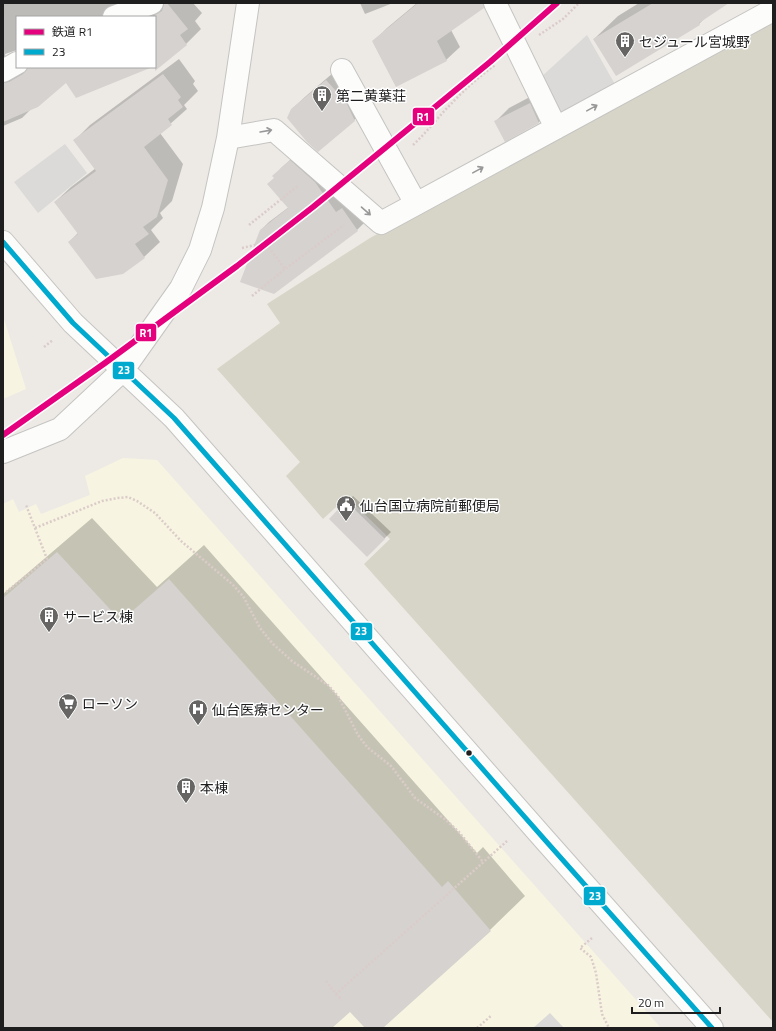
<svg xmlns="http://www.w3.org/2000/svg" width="776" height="1031" font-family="'Titillium Web','Noto Sans JP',sans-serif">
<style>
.education{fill:#f7f5e1}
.religious{fill:#dbdad8}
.construction{fill:#d7d5c7}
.shadow{fill:#0003}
.building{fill:#d5d2cf}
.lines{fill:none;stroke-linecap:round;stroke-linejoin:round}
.minor-casing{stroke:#c5c4c2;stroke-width:24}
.path{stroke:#dbcbc9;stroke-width:2.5;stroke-dasharray:2 2;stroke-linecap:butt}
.minor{stroke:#fcfcfb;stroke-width:22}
.bus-1-casing{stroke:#fff;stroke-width:8}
.bus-1{stroke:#00a9ce;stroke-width:5}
.rail-1-casing{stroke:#fff;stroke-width:9}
.rail-1{stroke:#e5007d;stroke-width:6}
.oneway{stroke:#989898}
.bus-dot{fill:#1e1e1e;stroke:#fff;stroke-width:1.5}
.labels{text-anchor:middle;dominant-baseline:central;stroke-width:3;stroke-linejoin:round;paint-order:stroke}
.poi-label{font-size:14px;fill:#1e1e1e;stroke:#fff;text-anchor:start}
.line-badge{stroke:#fff;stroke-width:1.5}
.badge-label{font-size:11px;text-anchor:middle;font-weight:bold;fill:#fff}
</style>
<rect width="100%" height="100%" fill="#edeae6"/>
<!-- education -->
<path class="education" d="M3,316l23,73 -23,10z
M123,458l34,2 504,568h-658v-524l10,-5 6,13 17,-8 5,10 49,-19 -5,-19z"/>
<!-- religious -->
<path class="religious" d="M587,35l29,51 -55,30 -21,-38z
M65,144l22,29 -49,40 -24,-31z
M550,1013l14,15h-31z"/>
<!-- construction -->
<path class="construction" d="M773,19v1003l-409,-458 26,-25 -43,-42 -24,22 -37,-43 14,-14 -83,-93 63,-46 -13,-19 103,-66z"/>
<!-- shadow -->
<path class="shadow" d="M3,3h114v3l17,8 30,-11h29l9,10 -7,8 6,8 -15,15 -31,21v-48h-138v33l-12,4 2,8 19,5h124l-73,29 -11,-14 -34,26 -10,10 -19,8z
M360,3h33l-28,11z
M417,3h70l-36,27 9,17 -14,13 -50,26 -23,-44 14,-14z
M639,3h88l-19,12 -9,9 -105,15 24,-23z
M179,59l16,22 -2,3 5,7 -14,14 3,4 -27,24 23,31 -11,37 -12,12 3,5 -12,12 9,12 -16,15 -75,-15 9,-9 -23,-31 16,-15 25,-19 -21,-28 15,-15z
M340,67l28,40 -14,13 -62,-11 14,-13z
M543,90l9,18 -13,14 -34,18 -10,-18 14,-14z
M298,153l67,69 -8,8h-96l8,-8 20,-15 -14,-29 6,-10z
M353,496l38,36 -24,24 -37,-37z
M92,518l65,69 47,-42 273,308 6,-6 42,49 -35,34 -108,98h-16l-16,-17 -19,17h-328v-434z"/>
<!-- building -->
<path class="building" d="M164,3h3l21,26 -8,6 7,10 -32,26v-56l7,-4z
M418,3h65l1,5 -47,33 10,20 -51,26 -24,-46z
M653,3h76l-30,20 1,2 -84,51 -23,-37z
M28,67h121l1,1 -74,30 -10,-15 -28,24 -35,15v-39l6,-1 14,-8z
M163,74l18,23 -3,3 5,7 -15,12 4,6 -28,22 24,33 -11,37 -14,10 6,7 -14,10 10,14 -22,16 -27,5 -28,-37 10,-8 -24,-32 42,-31 -23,-31z
M326,80l20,22 9,19 -37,31 -11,-10 -20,-24 4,-9z
M530,103l9,20 -34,19 -11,-21z
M290,160l25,22 21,30 6,-4 16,23 -84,63 -34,-12 20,-52 28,-22 -21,-24 7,-6 -2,-2z
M346,501l39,38 -18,18 -38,-38z
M57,552l64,69 48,-42 273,308 6,-6 43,50 -108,97h-18l-15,-16 -18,16h-329v-430z"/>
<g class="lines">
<defs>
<path id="minor" d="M495,3l61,125
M114,17l38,-14
M342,70l74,134
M3,71l14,-8
M228,138l46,-8 107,93 392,-213
M3,242l70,81 101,95 371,422 167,188
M3,452l57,-23 63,-59 58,-82 19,-38 13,-42 15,-70 20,-135"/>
</defs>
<!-- minor casing -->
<use href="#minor" class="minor-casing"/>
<!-- path -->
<path class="path" d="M539,35l24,-16 16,-16
M413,145c14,-13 25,-28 38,-41 13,-14 29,-28 44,-39
M249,225l50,-40
M264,241l21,28 59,-44
M242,248l17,-4 57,-43
M252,296l33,-27
M44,347l9,-7
M35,528l67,-27 16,-3 10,-1 9,4 18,12 26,28 51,43 11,12 17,32 13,16 19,17 36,24 10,11 20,39 9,12 24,19 24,32 31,22 13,12 24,30
M6,592l41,-33 -21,-54
M592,938l-12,10 11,9 5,16 6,41 7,14
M326,981l10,13 171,-153
M336,994l6,6
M477,1028l15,-13"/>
<!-- minor -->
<use href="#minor" class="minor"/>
<defs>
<path id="bus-1" d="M3,242l70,81 101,95 371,422 167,188"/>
</defs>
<!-- bus-1 casing -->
<use href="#bus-1" class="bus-1-casing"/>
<!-- bus-1 -->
<use href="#bus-1" class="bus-1"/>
<defs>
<path id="rail-1" d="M3,435l102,-72 132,-97 76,-59 177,-145 67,-59"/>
</defs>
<!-- rail-1 casing -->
<use href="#rail-1" class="rail-1-casing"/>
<!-- rail-1 -->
<use href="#rail-1" class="rail-1"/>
</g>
<!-- one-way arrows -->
<defs><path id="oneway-shaft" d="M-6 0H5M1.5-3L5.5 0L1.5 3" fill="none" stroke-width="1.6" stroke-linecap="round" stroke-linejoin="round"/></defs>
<g class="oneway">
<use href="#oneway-shaft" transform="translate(592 108) rotate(-29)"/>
<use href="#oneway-shaft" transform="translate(266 131) rotate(-10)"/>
<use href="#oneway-shaft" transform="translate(478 170) rotate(-29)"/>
<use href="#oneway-shaft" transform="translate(366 211) rotate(41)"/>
</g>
<!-- icons -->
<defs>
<symbol id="building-pin" viewBox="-11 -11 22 30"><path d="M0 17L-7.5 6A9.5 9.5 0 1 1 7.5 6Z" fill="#666564" stroke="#fff"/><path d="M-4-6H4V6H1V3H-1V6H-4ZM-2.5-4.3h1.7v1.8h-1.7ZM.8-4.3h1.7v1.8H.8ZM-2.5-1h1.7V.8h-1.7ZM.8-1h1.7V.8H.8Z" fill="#fff"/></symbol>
<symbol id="civic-pin" viewBox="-11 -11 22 30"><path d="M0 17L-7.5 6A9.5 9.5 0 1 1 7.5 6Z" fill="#666564" stroke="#fff"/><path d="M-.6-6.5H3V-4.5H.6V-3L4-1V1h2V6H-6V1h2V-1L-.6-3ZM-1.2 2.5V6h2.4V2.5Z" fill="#fff"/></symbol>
<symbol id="supermarket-pin" viewBox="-11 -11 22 30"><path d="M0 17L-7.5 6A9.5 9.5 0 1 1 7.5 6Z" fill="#666564" stroke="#fff"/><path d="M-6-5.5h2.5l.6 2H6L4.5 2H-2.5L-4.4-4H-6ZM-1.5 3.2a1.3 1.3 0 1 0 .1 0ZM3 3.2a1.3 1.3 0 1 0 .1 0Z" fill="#fff"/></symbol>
<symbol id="hospital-pin" viewBox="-11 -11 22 30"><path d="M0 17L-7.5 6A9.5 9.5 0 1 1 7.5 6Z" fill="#666564" stroke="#fff"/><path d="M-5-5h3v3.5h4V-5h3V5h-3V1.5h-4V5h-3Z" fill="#fff"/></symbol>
</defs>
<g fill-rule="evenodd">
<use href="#building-pin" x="614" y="30" width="22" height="30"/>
<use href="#building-pin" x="311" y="84" width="22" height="30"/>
<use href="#civic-pin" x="335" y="494" width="22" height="30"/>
<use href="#building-pin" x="38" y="605" width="22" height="30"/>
<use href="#supermarket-pin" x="57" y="692" width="22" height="30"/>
<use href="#hospital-pin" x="187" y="698" width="22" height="30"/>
<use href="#building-pin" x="175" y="776" width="22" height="30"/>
</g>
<!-- markers -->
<circle class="bus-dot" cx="469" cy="753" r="3.5"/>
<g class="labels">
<!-- poi labels -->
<g class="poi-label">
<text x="639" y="41">セジュール宮城野</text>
<text x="336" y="95">第二黄葉荘</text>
<text x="360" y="505">仙台国立病院前郵便局</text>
<text x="63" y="616">サービス棟</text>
<text x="82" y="703">ローソン</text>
<text x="212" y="709">仙台医療センター</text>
<text x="200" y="787">本棟</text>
</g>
</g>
<g class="line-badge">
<rect x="412" y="107" width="23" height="19" rx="4" fill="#e5007d"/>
<rect x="135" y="323" width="22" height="19" rx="4" fill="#e5007d"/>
<rect x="112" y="361" width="23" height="19" rx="4" fill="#00a9ce"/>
<rect x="350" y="622" width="23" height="19" rx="4" fill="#00a9ce"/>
<rect x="583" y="886" width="23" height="20" rx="4" fill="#00a9ce"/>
</g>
<g class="badge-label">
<text x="423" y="121">R1</text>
<text x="146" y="337">R1</text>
<text x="124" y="374">23</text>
<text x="361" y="635">23</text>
<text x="595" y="900">23</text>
</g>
<!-- border -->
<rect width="776" height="1031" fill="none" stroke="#1e1e1e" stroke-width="8"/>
<!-- legend -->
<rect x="16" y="16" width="140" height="52" fill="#ffffff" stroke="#a5a5a5"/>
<rect x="24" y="29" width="20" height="6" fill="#e5007d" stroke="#a5a5a5"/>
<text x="52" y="36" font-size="12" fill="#1e1e1e">鉄道 R1</text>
<rect x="24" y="49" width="20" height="6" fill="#00a9ce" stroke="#a5a5a5"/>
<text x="52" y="56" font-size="12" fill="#1e1e1e">23</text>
<!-- scale -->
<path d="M632 1007v6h88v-6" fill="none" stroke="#1e1e1e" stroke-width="2"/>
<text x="638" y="1007" font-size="12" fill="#1e1e1e" stroke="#ffffff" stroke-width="3" paint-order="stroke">20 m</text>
</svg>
